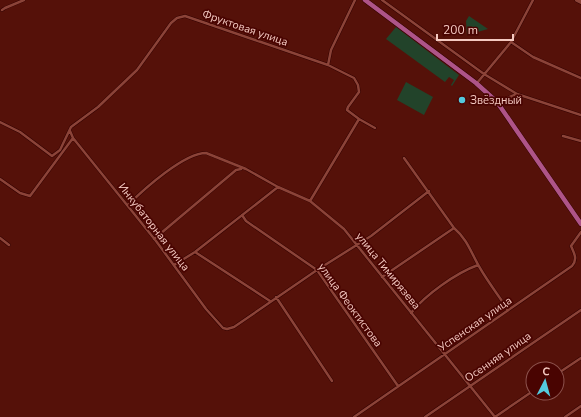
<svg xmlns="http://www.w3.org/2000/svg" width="581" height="417" font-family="'Nunito Sans',sans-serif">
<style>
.green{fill:#22432a}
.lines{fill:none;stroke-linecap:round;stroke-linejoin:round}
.minor-casing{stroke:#310000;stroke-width:3.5}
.secondary-casing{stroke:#310000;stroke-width:5}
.primary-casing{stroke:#310000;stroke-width:5.5}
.minor{stroke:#8b4338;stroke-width:2.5}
.secondary{stroke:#8b4338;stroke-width:4}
.primary{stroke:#ae5488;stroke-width:4.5}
.poi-dot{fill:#54cade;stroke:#490401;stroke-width:1.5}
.labels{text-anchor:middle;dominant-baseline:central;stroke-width:3.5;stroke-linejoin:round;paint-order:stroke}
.street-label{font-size:11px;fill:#f4c9c1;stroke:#490401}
.poi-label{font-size:11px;fill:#f4c9c1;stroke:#490401;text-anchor:start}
</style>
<rect width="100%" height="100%" fill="#551109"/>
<!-- green -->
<path class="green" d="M469,16l19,13 -21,6 -1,-14z
M396,27l63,48 -7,11 -1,-1 3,-5 -5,-3 -4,5 -59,-43z
M406,82l27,15 -9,18 -27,-15z"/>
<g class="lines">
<defs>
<path id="minor" d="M382,0l102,74 33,20 64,21
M2,10l3,-2 19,-8
M511,42l22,15 48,21
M328,65l3,-15 24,-50
M477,83l34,-41 22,-42
M497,102l20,-8
M359,119l16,9
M0,122l20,10 32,24 8,-6 11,-23 27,-20 39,-37 34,-47 6,-5 8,-2 143,49 26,13 4,7 1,7 -11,15 -1,3 12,9 -49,82
M70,131l3,7 83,103 50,68 17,19 4,1 7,-2 83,-57 54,-34 58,-45
M563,136l18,5
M404,158l50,70c14,12 17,25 26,40 8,14 19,28 28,42
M0,179l20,14 10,3 43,-58
M128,205c16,-16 56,-52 78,-52l40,16 32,18 32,14 34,28 151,188
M242,215l4,6 71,49 81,116
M0,238l9,7
M154,239l82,-69 5,-1
M195,252l75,49
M174,265l21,-13 83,-65
M382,277l72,-49
M276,297l56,84
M411,313c14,-18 45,-40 67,-48
M557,374l24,-16
M354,417l218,-151c6,-7 2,-13 -1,-20l10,-14
M425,417l156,-107
M495,417l38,-26
M565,417l16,-11"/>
<path id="secondary" d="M577,0l4,2"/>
<path id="primary" d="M365,0l111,83 21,19 84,122"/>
</defs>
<!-- minor casing -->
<use href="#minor" class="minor-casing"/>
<!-- secondary casing -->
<use href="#secondary" class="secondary-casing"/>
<!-- primary casing -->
<use href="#primary" class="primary-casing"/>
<!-- minor -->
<use href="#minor" class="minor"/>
<!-- secondary -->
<use href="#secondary" class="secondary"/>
<!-- primary -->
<use href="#primary" class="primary"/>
</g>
<!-- markers -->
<circle class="poi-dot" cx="462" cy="100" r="4"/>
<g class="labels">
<!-- street labels -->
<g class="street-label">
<text transform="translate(245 28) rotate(19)">Фруктовая улица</text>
<text transform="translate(154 227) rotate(52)">Инкубаторная улица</text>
<text transform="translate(388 271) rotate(51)">улица Тимирязева</text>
<text transform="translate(350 305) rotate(54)">улица Феоктистова</text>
<text transform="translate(475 324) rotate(-35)">Успенская улица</text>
<text transform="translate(498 357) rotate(-35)">Осенняя улица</text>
</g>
<!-- poi labels -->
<g class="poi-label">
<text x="470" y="100">Звёздный</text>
</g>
</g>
<!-- north arrow -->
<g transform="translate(545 381) rotate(6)"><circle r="19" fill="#490401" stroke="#8d534e"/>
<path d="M0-3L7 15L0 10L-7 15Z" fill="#54cade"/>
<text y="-6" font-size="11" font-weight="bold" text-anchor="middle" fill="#f4c9c1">С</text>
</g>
<!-- scale -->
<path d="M437 34v6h76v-6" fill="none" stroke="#f4c9c1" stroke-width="2"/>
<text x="443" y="34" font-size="12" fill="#f4c9c1" stroke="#490401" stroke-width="3" paint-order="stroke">200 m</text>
</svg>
